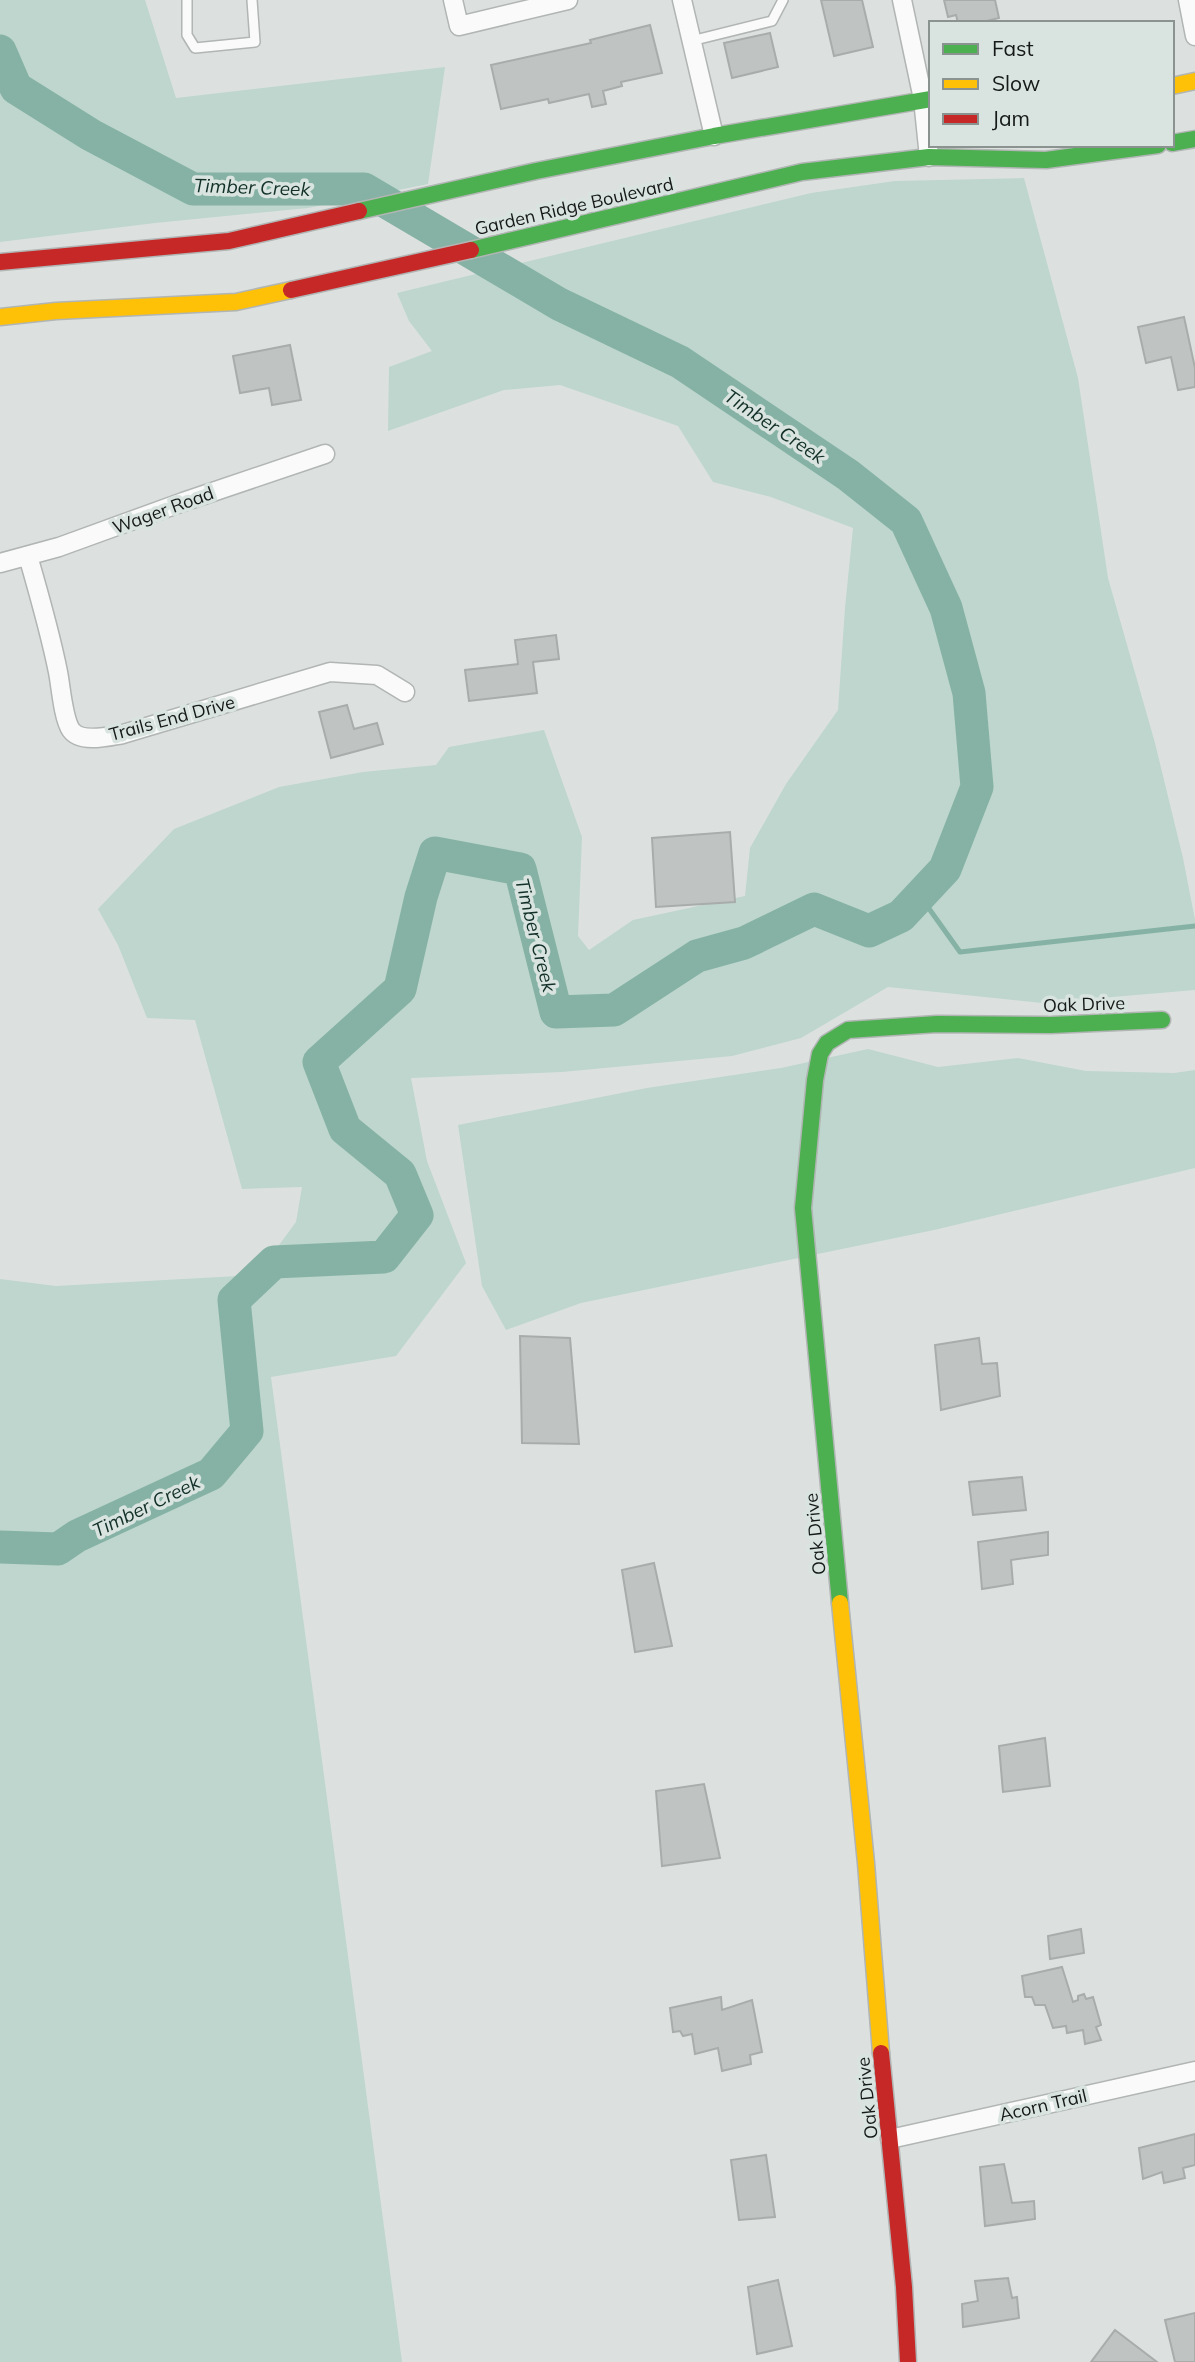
<svg xmlns="http://www.w3.org/2000/svg" width="1195" height="2362" font-family="Mulish,sans-serif">
<style>
.green{fill:#bed6cd}
.lines{fill:none;stroke-linecap:round;stroke-linejoin:round}
.stream{stroke:#85b2a4;stroke-width:5}
.river{stroke:#85b2a4;stroke-width:33}
.building{fill:#bfc4c2;stroke:#a8adab;stroke-width:2}
.lane-casing{stroke:#b1b5b4;stroke-width:12}
.street-casing{stroke:#b1b5b4;stroke-width:21}
.fast-casing{stroke:#b1b5b4;stroke-width:19}
.slow-casing{stroke:#b1b5b4;stroke-width:19}
.jam-casing{stroke:#b1b5b4;stroke-width:19}
.lane{stroke:#fafafa;stroke-width:9}
.street{stroke:#fafafa;stroke-width:18}
.fast{stroke:#4caf50;stroke-width:16}
.slow{stroke:#ffc107;stroke-width:16}
.jam{stroke:#c62828;stroke-width:16}
.labels{text-anchor:middle;dominant-baseline:central;stroke-width:7;stroke-linejoin:round;paint-order:stroke}
.street-label{font-size:18px;fill:#151918;stroke:#d9e4e0}
.water-label{font-size:19px;font-style:italic;fill:#123028;stroke:#d9e4e0}
</style>
<rect width="100%" height="100%" fill="#dce1df"/>
<!-- green -->
<path class="green" d="M0,0h145l31,98 269,-31 -17,117 -120,24 -153,15 -155,19z
M1024,178l54,200 30,200 47,165 28,115 12,62v70l-153,13 -154,-16 -87,51 -69,18 -170,16 -151,6 16,83 39,102 -70,93 -125,21 131,985h-402v-1083l56,7 201,-11 39,-53 6,-35 -60,2 -47,-169 -48,-2 -29,-73 -20,-36 76,-80 105,-42 84,-15 73,-7 13,-18 95,-17 38,107 -4,99 11,14 44,-30 112,-24 5,-48 36,-64 52,-74 7,-102 8,-80 -82,-31 -58,-15 -35,-56 -118,-41 -56,5 -116,41 1,-64 43,-16 -23,-30 -12,-28 414,-100 84,-12z
M868,1049l70,18 80,-9 68,13 88,2 21,-3v98l-261,62 -353,73 -75,27 -24,-44 -24,-161 189,-37 134,-20z"/>
<g class="lines">
<!-- stream -->
<path class="stream" d="M920,896l40,56 235,-26"/>
<!-- river -->
<path class="river" d="M0,51l16,37 75,47 102,54h171l195,115 121,58 168,113 58,46 40,87 23,85 8,94 -32,82 -44,47 -32,15 -55,-22 -70,34 -47,13 -83,54 -58,2 -36,-143 -85,-16 -14,44 -21,92 -81,73 26,67 55,45 17,41 -33,42 -110,5 -40,38 13,131 -36,43 -134,62 -19,13 -58,-2"/>
</g>
<!-- building -->
<path class="building" d="M821,0h41l11,47 -39,9z
M944,0h51l4,18 -21,5h-20l-2,-8 -8,2z
M650,25l12,48 -41,9 1,4 -19,5 3,13 -14,3 -3,-13 -40,9 -1,-4 -47,10 -10,-44 100,-22 -1,-3z
M770,33l8,34 -46,11 -8,-35z
M1184,317l11,51v19l-17,3 -7,-33 -25,6 -8,-36z
M290,345l11,55 -29,5 -3,-17 -29,5 -7,-37z
M556,635l3,24 -26,3 4,31 -68,8 -4,-31 53,-6 -3,-24z
M347,705l7,24 23,-6 6,21 -52,14 -12,-46z
M730,832l5,70 -79,5 -4,-69z
M520,1336l50,2 9,106 -57,-1z
M979,1338l3,26 15,-1 3,33 -59,14 -6,-65z
M1022,1477l4,33 -53,5 -4,-33z
M1048,1532v23l-37,5 2,24 -31,5 -4,-47z
M654,1563l18,83 -37,6 -13,-82z
M1045,1738l5,48 -47,6 -4,-46z
M704,1784l16,74 -58,8 -6,-75z
M1081,1929l3,24 -34,6 -2,-23z
M1062,1967l11,35 5,-2v-4l6,-2 2,5 7,-2 8,28 -5,2 5,13 -16,4 -2,-14 -16,3 -1,-7 -13,2 -8,-23h-10l-3,-8h-7l-3,-21z
M721,1997l1,13 30,-10 10,52 -12,3 1,9 -29,7 -4,-23 -23,6 -3,-20 -9,2 -3,-5 -7,1 -3,-24z
M1195,2134v31l-12,3 2,10 -21,5 -2,-11 -19,7 -4,-31z
M766,2155l9,62 -36,3 -8,-60z
M1004,2164l8,39 22,-2 1,18 -50,7 -5,-59z
M1008,2278l4,20 5,-1 2,21 -56,9 -1,-23 16,-3 -3,-20z
M778,2280l14,66 -35,8 -9,-67z
M1195,2313v49h-20l-10,-42z
M1115,2330l42,32h-66z"/>
<g class="lines">
<defs>
<path id="lane" d="M187,0v35l8,13 60,-6 -3,-42
M691,41l81,-20 11,-21"/>
<path id="street" d="M453,0l6,26 109,-26
M682,0l32,136
M902,0l21,99 6,58
M1188,0l7,36
M28,556c11,38 22,76 30,116 3,15 5,46 13,58 10,14 39,6 52,4l207,-62 47,3 28,17
M0,563l59,-16 124,-45 142,-48
M890,2139l305,-68"/>
<path id="fast" d="M1172,143l23,-4
M359,211l177,-40 178,-35 217,-37
M471,250l331,-78 127,-15 117,3 112,-15
M840,1603l-37,-395 12,-128 5,-26 7,-11 21,-13 89,-6 114,1 111,-5"/>
<path id="slow" d="M1172,86l23,-5
M0,317l56,-6 180,-9 55,-12
M840,1603l26,260 15,190"/>
<path id="jam" d="M0,262l229,-21 130,-30
M291,290l180,-40
M881,2053l23,234 4,75"/>
</defs>
<!-- lane casing -->
<use href="#lane" class="lane-casing"/>
<!-- street casing -->
<use href="#street" class="street-casing"/>
<!-- fast casing -->
<use href="#fast" class="fast-casing"/>
<!-- slow casing -->
<use href="#slow" class="slow-casing"/>
<!-- jam casing -->
<use href="#jam" class="jam-casing"/>
<!-- lane -->
<use href="#lane" class="lane"/>
<!-- street -->
<use href="#street" class="street"/>
<!-- fast -->
<use href="#fast" class="fast"/>
<!-- slow -->
<use href="#slow" class="slow"/>
<!-- jam -->
<use href="#jam" class="jam"/>
</g>
<g class="labels">
<!-- street labels -->
<g class="street-label">
<text transform="translate(574 206) rotate(-13)">Garden Ridge Boulevard</text>
<text transform="translate(163 510) rotate(-20)">Wager Road</text>
<text transform="translate(172 718) rotate(-15)">Trails End Drive</text>
<text transform="translate(1084 1004) rotate(-2)">Oak Drive</text>
<text transform="translate(815 1534) rotate(-96)">Oak Drive</text>
<text transform="translate(867 2098) rotate(-96)">Oak Drive</text>
<text transform="translate(1043 2105) rotate(-13)">Acorn Trail</text>
</g>
<!-- water labels -->
<g class="water-label">
<text transform="translate(252 187) rotate(2)">Timber Creek</text>
<text transform="translate(775 426) rotate(34)">Timber Creek</text>
<text transform="translate(536 935) rotate(76)">Timber Creek</text>
<text transform="translate(146 1506) rotate(-26)">Timber Creek</text>
</g>
</g>
<!-- legend -->
<rect x="929" y="21" width="245" height="126" fill="#d9e4e0" stroke="#8b9390" stroke-width="2"/>
<rect x="943" y="44" width="35" height="10" fill="#4caf50" stroke="#8b9390" stroke-width="2"/>
<text x="992" y="56" font-size="21" fill="#151918">Fast</text>
<rect x="943" y="79" width="35" height="10" fill="#ffc107" stroke="#8b9390" stroke-width="2"/>
<text x="992" y="91" font-size="21" fill="#151918">Slow</text>
<rect x="943" y="114" width="35" height="10" fill="#c62828" stroke="#8b9390" stroke-width="2"/>
<text x="992" y="126" font-size="21" fill="#151918">Jam</text>
</svg>
